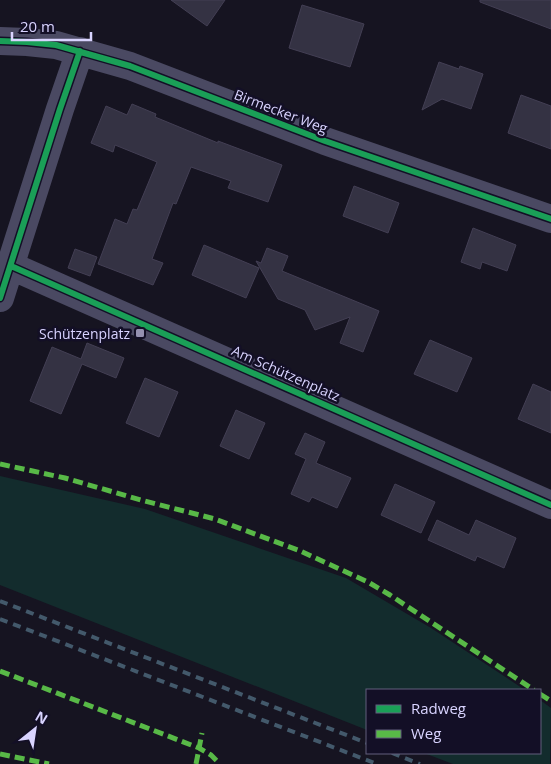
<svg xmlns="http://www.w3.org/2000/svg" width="551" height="764" font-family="'Open Sans',sans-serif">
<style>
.green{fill:#132c2d}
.building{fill:#343243;stroke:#433f54}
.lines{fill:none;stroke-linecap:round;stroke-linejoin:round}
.minor{stroke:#4a4962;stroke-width:28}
.rail{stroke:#43596b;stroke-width:4;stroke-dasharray:8 6;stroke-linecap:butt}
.quiet{stroke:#58b947;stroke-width:5;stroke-dasharray:10 5;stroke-linecap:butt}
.cycleway-casing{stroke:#130f26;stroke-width:9}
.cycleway{stroke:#1a9f57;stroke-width:6}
.poi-dot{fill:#9591b1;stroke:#130f26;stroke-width:2}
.labels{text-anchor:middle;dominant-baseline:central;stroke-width:5;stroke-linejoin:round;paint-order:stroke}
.street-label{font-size:14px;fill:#d9d4ff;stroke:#130f26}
.poi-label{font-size:14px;fill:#d9d4ff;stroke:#130f26;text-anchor:end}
</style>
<rect width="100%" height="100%" fill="#161421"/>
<!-- green -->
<path class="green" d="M0,476l145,33 201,69 85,50 94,62h-158v40l-367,-145z
M540,700l11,8 -1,56h-97l-29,-11h116z"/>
<!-- building -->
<path class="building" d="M171,0h54l-18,26z
M480,0h71v29l-71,-27z
M302,5l62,19 -14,43 -61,-19z
M439,62l20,7 1,-3 23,8 -12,35 -29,-10 -20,11z
M521,95l30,11v43l-43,-16z
M132,104l24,10 -1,3 63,26v-2l64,24 -14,37 -40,-14 3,-7 -40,-14 -15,37 -3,-1 -21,56 11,4 -10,22 -55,-21 17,-45 12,5 6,-15 4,1 20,-48 -42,-17 -2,7 -22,-9 15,-37 21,9z
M354,186l45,17 -11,30 -45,-17z
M473,228l43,17 -9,26 -25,-9 -2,7 -19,-7z
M204,245l55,23 -13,30 -54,-23z
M267,248l21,8 -6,15 97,40 -16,41 -23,-9 10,-26 -35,13 -10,-20 -27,-11 -22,-38 5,2z
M75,249l22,8 -7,19 -22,-8z
M430,340l42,18 -15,34 -43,-18z
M87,343l37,15 -8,20 -34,-14 -21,50 -31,-13 22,-54 29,12z
M145,378l33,14 -19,45 -33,-14z
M533,384l18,8v41l-33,-14z
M236,410l29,13 -16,36 -29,-13z
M305,433l20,9 -9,21 35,15 -14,30 -25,-11 -3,5 -18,-8 15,-35 -11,-5z
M395,484l40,18 -14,31 -40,-18z
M437,520l32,15 7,-15 40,18 -12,30 -27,-12 -2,5 -47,-21z"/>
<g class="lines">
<!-- minor -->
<path class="minor" d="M0,41l27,1 29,3 74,21 195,75 226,78
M11,266l540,239
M0,298l60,-189 20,-58"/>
<!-- rail -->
<path class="rail" d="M0,601l367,142
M0,619l377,145
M392,753l28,11"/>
<!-- quiet -->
<path class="quiet" d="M0,464l65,14 76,22 74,19 83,31 70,32 22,13 144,95
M0,671l199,77 12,7 9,9
M540,694l11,7
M0,754l49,10
M196,764l6,-31"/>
<defs>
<path id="cycleway" d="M0,41l27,1 29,3 74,21 195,75 226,78
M11,266l540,239
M0,298l60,-189 20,-58"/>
</defs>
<!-- cycleway casing -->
<use href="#cycleway" class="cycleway-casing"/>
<!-- cycleway -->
<use href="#cycleway" class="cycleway"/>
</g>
<!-- markers -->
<rect class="poi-dot" x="135" y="328" width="10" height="10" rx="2.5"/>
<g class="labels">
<!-- street labels -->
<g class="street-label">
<text transform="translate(281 111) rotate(21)">Birmecker Weg</text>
<text transform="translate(286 373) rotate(24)">Am Schützenplatz</text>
</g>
<!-- poi labels -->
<g class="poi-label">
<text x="130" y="333">Schützenplatz</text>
</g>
</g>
<!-- legend -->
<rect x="366" y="689" width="175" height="65" fill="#130f26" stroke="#625e7d"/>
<rect x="376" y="705" width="25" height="8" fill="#1a9f57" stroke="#625e7d"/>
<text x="411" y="714" font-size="15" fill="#d9d4ff">Radweg</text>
<rect x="376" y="730" width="25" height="8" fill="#58b947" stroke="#625e7d"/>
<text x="411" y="739" font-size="15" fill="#d9d4ff">Weg</text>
<!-- north arrow -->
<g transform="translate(35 729) rotate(30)" stroke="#130f26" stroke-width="4" paint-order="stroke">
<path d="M0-4L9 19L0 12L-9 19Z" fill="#d9d4ff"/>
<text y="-8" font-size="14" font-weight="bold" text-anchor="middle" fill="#d9d4ff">N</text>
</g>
<!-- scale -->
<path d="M12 32v8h79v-8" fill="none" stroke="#d9d4ff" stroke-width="2.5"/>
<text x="20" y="32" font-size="15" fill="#d9d4ff" stroke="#130f26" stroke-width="4" paint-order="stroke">20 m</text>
</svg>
